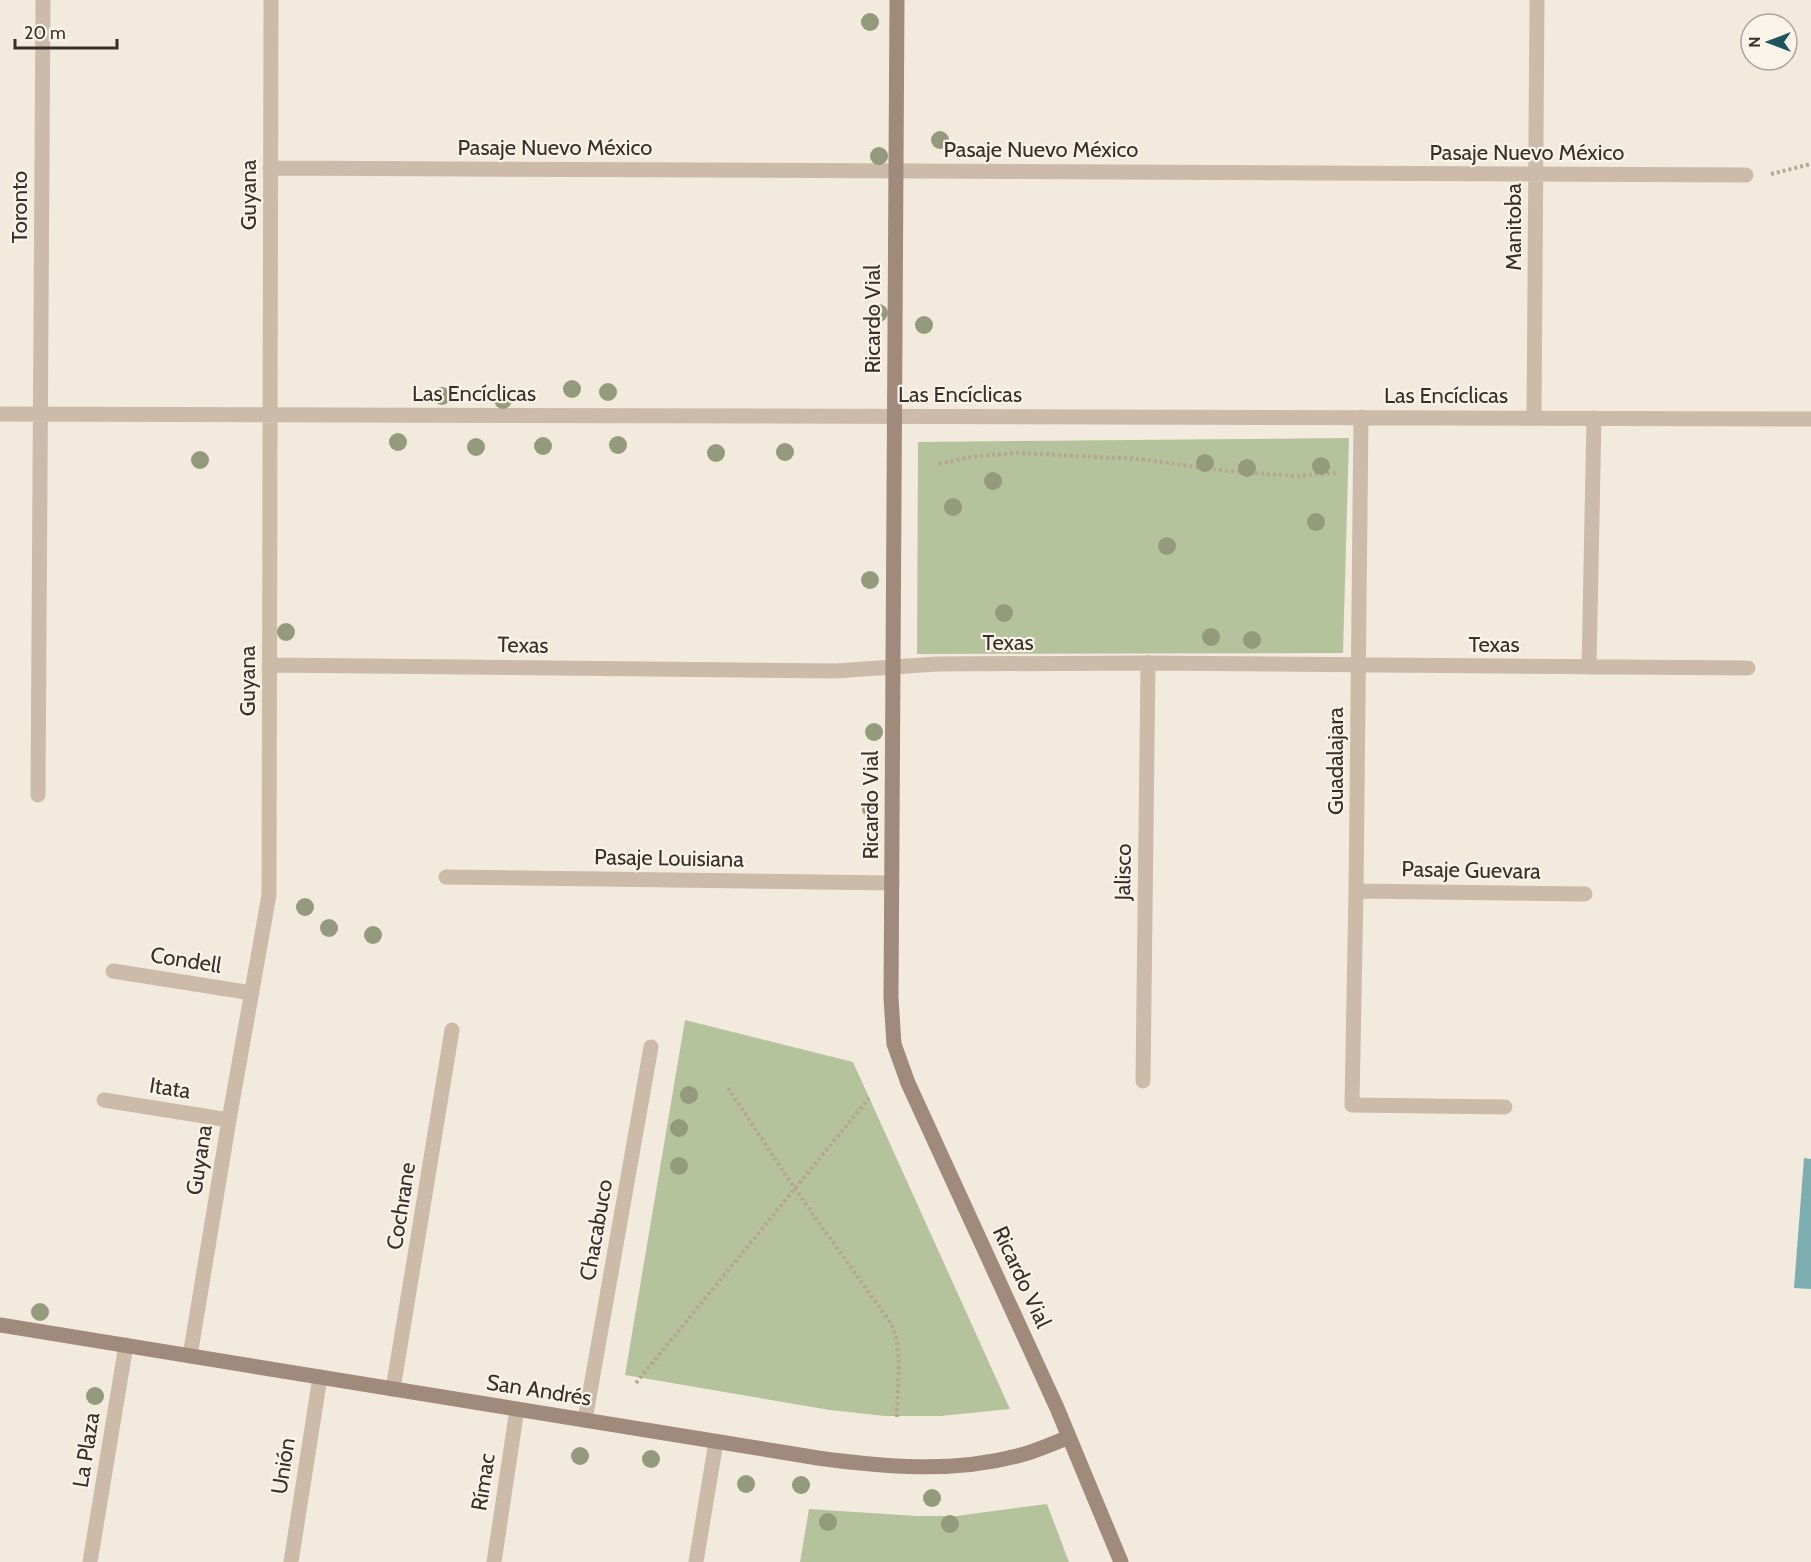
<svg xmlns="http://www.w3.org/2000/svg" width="1811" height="1562" font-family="Cabin,sans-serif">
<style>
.green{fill:#b5c39d}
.water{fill:#7cadb1}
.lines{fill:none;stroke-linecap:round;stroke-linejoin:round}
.path{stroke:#b8a593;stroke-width:4;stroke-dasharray:3 3;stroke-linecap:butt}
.street{stroke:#ccbba9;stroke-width:15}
.secondary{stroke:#a08a7b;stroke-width:15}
.tree{fill:#949a7c}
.labels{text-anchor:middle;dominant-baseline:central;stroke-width:4.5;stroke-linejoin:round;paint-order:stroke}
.street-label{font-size:22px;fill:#392f29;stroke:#fbf4eb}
</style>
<rect width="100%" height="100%" fill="#f3eade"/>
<!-- green -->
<path class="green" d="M1349,438l-6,215 -426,1 1,-212z
M685,1020l168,42 157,347 -69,7h-56l-55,-6 -205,-35z
M1047,1504l22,58h-269l9,-53 108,7h39z"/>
<!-- water -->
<path class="water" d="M1804,1158l7,1v130l-17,-1z"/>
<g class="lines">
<!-- path -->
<path class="path" d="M1771,174l40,-10
M939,464l32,-7 43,-4 125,6 88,12 67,5 44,-3
M728,1088l67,101 97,136c11,28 5,62 5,92
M636,1383l233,-285"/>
<!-- street -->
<path class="street" d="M270,168l1476,7
M0,414l1811,5
M1361,417l-5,474 -4,214 153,2
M1534,418l3,-418
M269,665l566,6 102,-7 211,-1 600,5
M1589,667l5,-249
M38,795l5,-795
M446,877l446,6
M1356,891l229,3
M113,971l139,22
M1143,1081l5,-418
M104,1100l125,20
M190,1356l39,-236 40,-225 2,-895
M393,1389l59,-359
M585,1420l66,-373
M90,1562l36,-217
M291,1562l29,-185
M494,1562l23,-153
M696,1562l20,-120"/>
<!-- secondary -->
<path class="secondary" d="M897,0l-6,998 3,46 14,39 149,325 64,154
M0,1325l818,133c66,9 134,15 199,-2 17,-4 35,-12 52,-19"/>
</g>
<!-- trees -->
<g class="tree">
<circle cx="870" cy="22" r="9"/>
<circle cx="940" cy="140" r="9"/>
<circle cx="879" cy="156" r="9"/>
<circle cx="879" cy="313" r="9"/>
<circle cx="924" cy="325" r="9"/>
<circle cx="572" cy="389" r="9"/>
<circle cx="608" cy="392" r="9"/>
<circle cx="442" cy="396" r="9"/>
<circle cx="503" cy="400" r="9"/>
<circle cx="398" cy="442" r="9"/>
<circle cx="618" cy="445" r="9"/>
<circle cx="543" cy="446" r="9"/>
<circle cx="476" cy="447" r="9"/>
<circle cx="785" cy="452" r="9"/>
<circle cx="716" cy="453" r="9"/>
<circle cx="200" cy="460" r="9"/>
<circle cx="1205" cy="463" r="9"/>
<circle cx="1321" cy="466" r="9"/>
<circle cx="1247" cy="468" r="9"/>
<circle cx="993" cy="481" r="9"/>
<circle cx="953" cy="507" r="9"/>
<circle cx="1316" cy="522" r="9"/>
<circle cx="1167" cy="546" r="9"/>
<circle cx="870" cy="580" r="9"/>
<circle cx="1004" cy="613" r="9"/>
<circle cx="286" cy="632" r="9"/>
<circle cx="1211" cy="637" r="9"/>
<circle cx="1252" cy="640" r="9"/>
<circle cx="874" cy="732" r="9"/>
<circle cx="871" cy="809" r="9"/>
<circle cx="305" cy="907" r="9"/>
<circle cx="329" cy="928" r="9"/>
<circle cx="373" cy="935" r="9"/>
<circle cx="689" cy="1095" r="9"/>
<circle cx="679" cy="1128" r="9"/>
<circle cx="679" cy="1166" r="9"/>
<circle cx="40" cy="1312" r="9"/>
<circle cx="95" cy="1396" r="9"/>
<circle cx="580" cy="1456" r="9"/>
<circle cx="651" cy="1459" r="9"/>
<circle cx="746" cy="1484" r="9"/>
<circle cx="801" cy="1485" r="9"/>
<circle cx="932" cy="1498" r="9"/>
<circle cx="828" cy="1522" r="9"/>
<circle cx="950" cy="1524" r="9"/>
</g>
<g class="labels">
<!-- street labels -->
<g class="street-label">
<text x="555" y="147">Pasaje Nuevo México</text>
<text x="1041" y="149">Pasaje Nuevo México</text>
<text x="1527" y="152">Pasaje Nuevo México</text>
<text transform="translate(248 195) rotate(-90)">Guyana</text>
<text transform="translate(19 207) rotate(-90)">Toronto</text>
<text transform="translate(1513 227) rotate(-90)">Manitoba</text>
<text transform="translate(872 319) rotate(-90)">Ricardo Vial</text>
<text x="474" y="393">Las Encíclicas</text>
<text x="960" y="394">Las Encíclicas</text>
<text x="1446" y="395">Las Encíclicas</text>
<text x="1008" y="642">Texas</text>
<text x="1494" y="644">Texas</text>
<text transform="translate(523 645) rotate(1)">Texas</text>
<text transform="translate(247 681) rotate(-90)">Guyana</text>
<text transform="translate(1335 761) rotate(-90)">Guadalajara</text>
<text transform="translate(870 805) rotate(-90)">Ricardo Vial</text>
<text transform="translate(669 858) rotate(1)">Pasaje Louisiana</text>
<text transform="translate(1471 870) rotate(1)">Pasaje Guevara</text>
<text transform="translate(1123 872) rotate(-89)">Jalisco</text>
<text transform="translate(186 960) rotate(9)">Condell</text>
<text transform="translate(170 1088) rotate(9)">Itata</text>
<text transform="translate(199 1160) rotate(-81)">Guyana</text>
<text transform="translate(401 1206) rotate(-81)">Cochrane</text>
<text transform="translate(596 1230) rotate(-80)">Chacabuco</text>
<text transform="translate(1022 1277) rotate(65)">Ricardo Vial</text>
<text transform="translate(539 1390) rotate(9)">San Andrés</text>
<text transform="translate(86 1450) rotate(-81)">La Plaza</text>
<text transform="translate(283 1466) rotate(-81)">Unión</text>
<text transform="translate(483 1482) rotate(-81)">Rímac</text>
</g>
</g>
<!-- north arrow -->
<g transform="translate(1769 42) rotate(270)"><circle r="28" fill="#fbf4eb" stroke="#ada59d" stroke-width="1.5"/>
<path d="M0-4.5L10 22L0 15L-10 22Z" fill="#1d555c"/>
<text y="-9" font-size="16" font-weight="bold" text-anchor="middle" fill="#392f29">N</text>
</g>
<!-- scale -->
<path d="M15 39v9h102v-9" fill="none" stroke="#392f29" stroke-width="3"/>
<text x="24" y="39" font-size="18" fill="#392f29" stroke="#fbf4eb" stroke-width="4.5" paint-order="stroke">20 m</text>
</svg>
